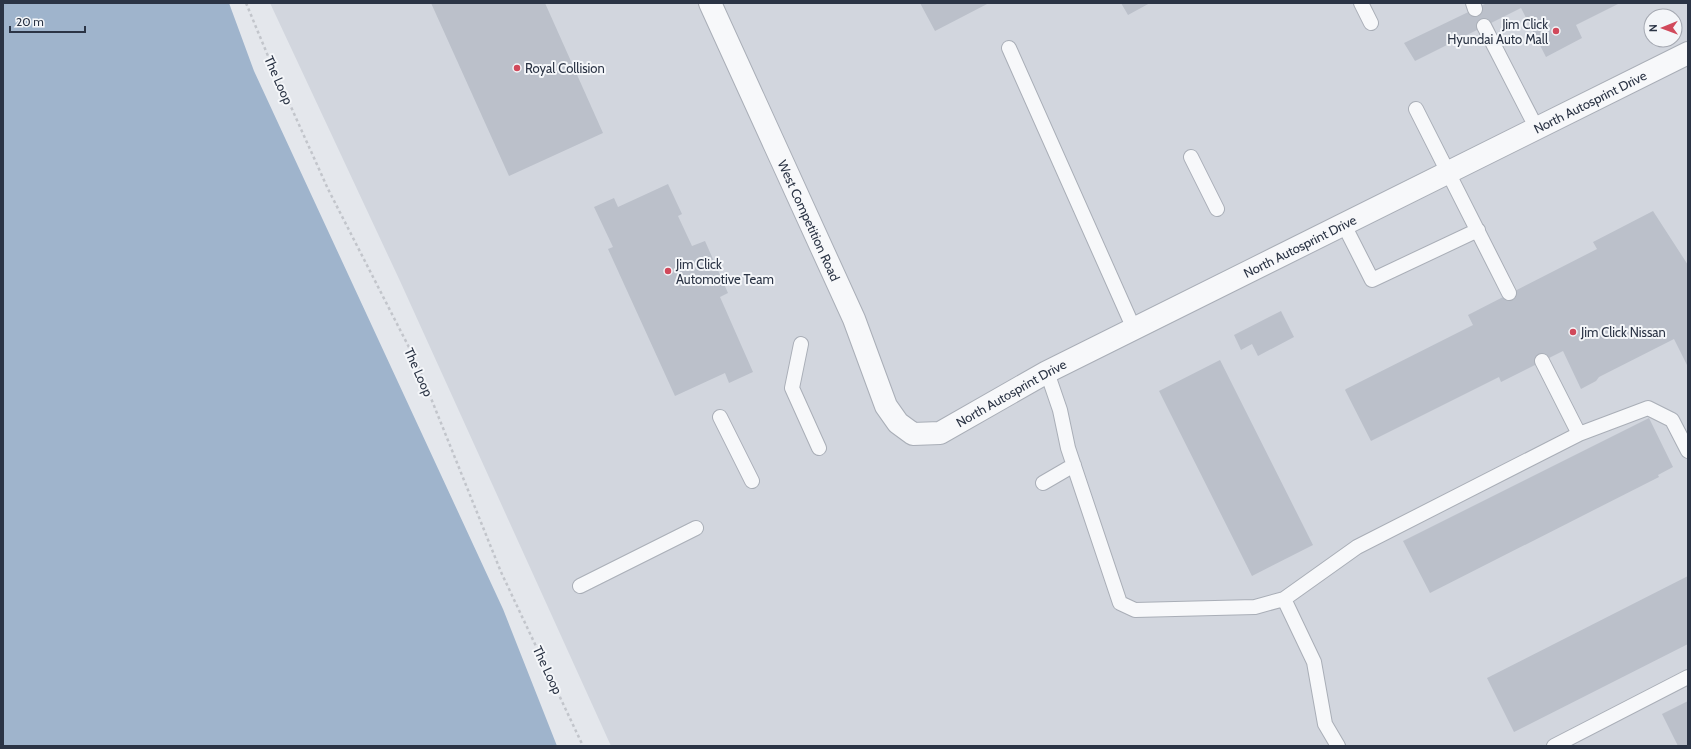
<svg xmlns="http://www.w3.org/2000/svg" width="1691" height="749" font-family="Cabin,sans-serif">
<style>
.built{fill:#d2d6de;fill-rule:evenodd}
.water{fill:#9fb4cc}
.building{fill:#bbc0ca}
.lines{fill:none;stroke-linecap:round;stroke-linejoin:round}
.lane-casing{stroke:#a9aeb7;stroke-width:16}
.street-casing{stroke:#a9aeb7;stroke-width:24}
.path{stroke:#c2c5cb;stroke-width:2.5;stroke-dasharray:3 3;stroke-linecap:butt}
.lane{stroke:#f7f8fa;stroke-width:14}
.street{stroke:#f7f8fa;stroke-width:22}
.poi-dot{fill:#d1495b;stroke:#f4f6f9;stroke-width:1.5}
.labels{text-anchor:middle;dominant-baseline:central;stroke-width:4;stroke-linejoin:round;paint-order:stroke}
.poi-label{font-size:13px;fill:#2b3445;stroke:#f4f6f9;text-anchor:start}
.street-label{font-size:13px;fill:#2b3445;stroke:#f4f6f9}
</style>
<rect width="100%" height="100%" fill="#e4e7ec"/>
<!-- built -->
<path class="built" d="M270,3h1418v743h-1077l-211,-465zM1651,16h24v24h-24z"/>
<!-- water -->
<path class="water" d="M3,3h226l25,68 249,538 54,137h-554z"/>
<!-- building -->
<path class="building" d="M431,3h114l58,130 -94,43z
M920,3h69l-54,28z
M1121,3h29l-22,12z
M1487,3h133l-44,22 6,13 -36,19 -25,-49 -106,53 -11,-18z
M668,184l14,30 -4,2 14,30 13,-5 23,52 -8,4 33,75 -24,11 -4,-10 -50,23 -67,-147 5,-2 -19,-40 20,-9 4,9z
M1653,211l35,54v102l-14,-28 -75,38 -3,4 -15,8 -18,-38 -62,31 -2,-5 -128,64 -26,-51 1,-1 127,-64 -5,-10 129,-66 -4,-7z
M1281,311l13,26 -36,19 -6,-12 -11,6 -7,-15z
M1220,360l93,185 -61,31 -93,-185z
M1649,418l24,49 -15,8 1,2 -229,116 -27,-52z
M1688,576v68l-174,88 -27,-54z
M1688,701v45h-10l-16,-32z"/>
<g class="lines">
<defs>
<path id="lane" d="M1361,3l10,20
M1473,3l2,6
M1484,26l53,103
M1009,48l125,281
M1416,109l93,184
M1191,157l26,52
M1344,225l28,55 106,-50
M801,344l-9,44 27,60
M1542,361l37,73
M1047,372l13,38 8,38 52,155 15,7 120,-3 29,-8 73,-52 222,-113 69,-26 24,12 16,31
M720,417l32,64
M1043,483l31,-18
M580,586l116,-58
M1284,599l30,63 11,62 13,22
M1554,746l134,-69"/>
<g id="street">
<path id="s1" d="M710,3l144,316 32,87 12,17 15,11 27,-1 107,-61 641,-319"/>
</g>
</defs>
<!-- lane casing -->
<use href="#lane" class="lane-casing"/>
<!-- street casing -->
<use href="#street" class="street-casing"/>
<!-- path -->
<path class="path" d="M246,3l22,53 60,133 88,172 85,211 82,174"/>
<!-- lane -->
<use href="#lane" class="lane"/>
<!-- street -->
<use href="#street" class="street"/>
</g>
<!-- markers -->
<g class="poi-dot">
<circle cx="1556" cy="31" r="4"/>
<circle cx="517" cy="68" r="4"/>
<circle cx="668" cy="271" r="4"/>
<circle cx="1573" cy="332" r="4"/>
</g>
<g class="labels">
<!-- poi labels -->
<g class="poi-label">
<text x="1548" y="24" text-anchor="end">Jim Click<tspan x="1548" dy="15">Hyundai Auto Mall</tspan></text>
<text x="525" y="68">Royal Collision</text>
<text x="676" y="264">Jim Click<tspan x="676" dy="15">Automotive Team</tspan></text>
<text x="1581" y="332">Jim Click Nissan</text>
</g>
<!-- street labels -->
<g class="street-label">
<text transform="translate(279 80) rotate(66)">The Loop</text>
<text stroke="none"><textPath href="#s1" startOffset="1236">North Autosprint Drive</textPath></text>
<text stroke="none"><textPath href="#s1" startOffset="239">West Competition Road</textPath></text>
<text stroke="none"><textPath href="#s1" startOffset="912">North Autosprint Drive</textPath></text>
<text transform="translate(419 372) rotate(66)">The Loop</text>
<text stroke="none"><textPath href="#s1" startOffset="588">North Autosprint Drive</textPath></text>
<text transform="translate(548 670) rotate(65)">The Loop</text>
</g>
</g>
<!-- border -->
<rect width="1691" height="749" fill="none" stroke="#2b3445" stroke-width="8"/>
<!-- north arrow -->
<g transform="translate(1663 28) rotate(269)"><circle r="19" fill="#f4f6f9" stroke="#a4a8b1"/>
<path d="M0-3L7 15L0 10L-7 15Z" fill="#d1495b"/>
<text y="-6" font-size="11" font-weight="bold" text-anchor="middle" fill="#2b3445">N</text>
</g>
<!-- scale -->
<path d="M10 26v6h75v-6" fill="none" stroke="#2b3445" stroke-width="2"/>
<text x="16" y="26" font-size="12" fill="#2b3445" stroke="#f4f6f9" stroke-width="3" paint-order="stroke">20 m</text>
</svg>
